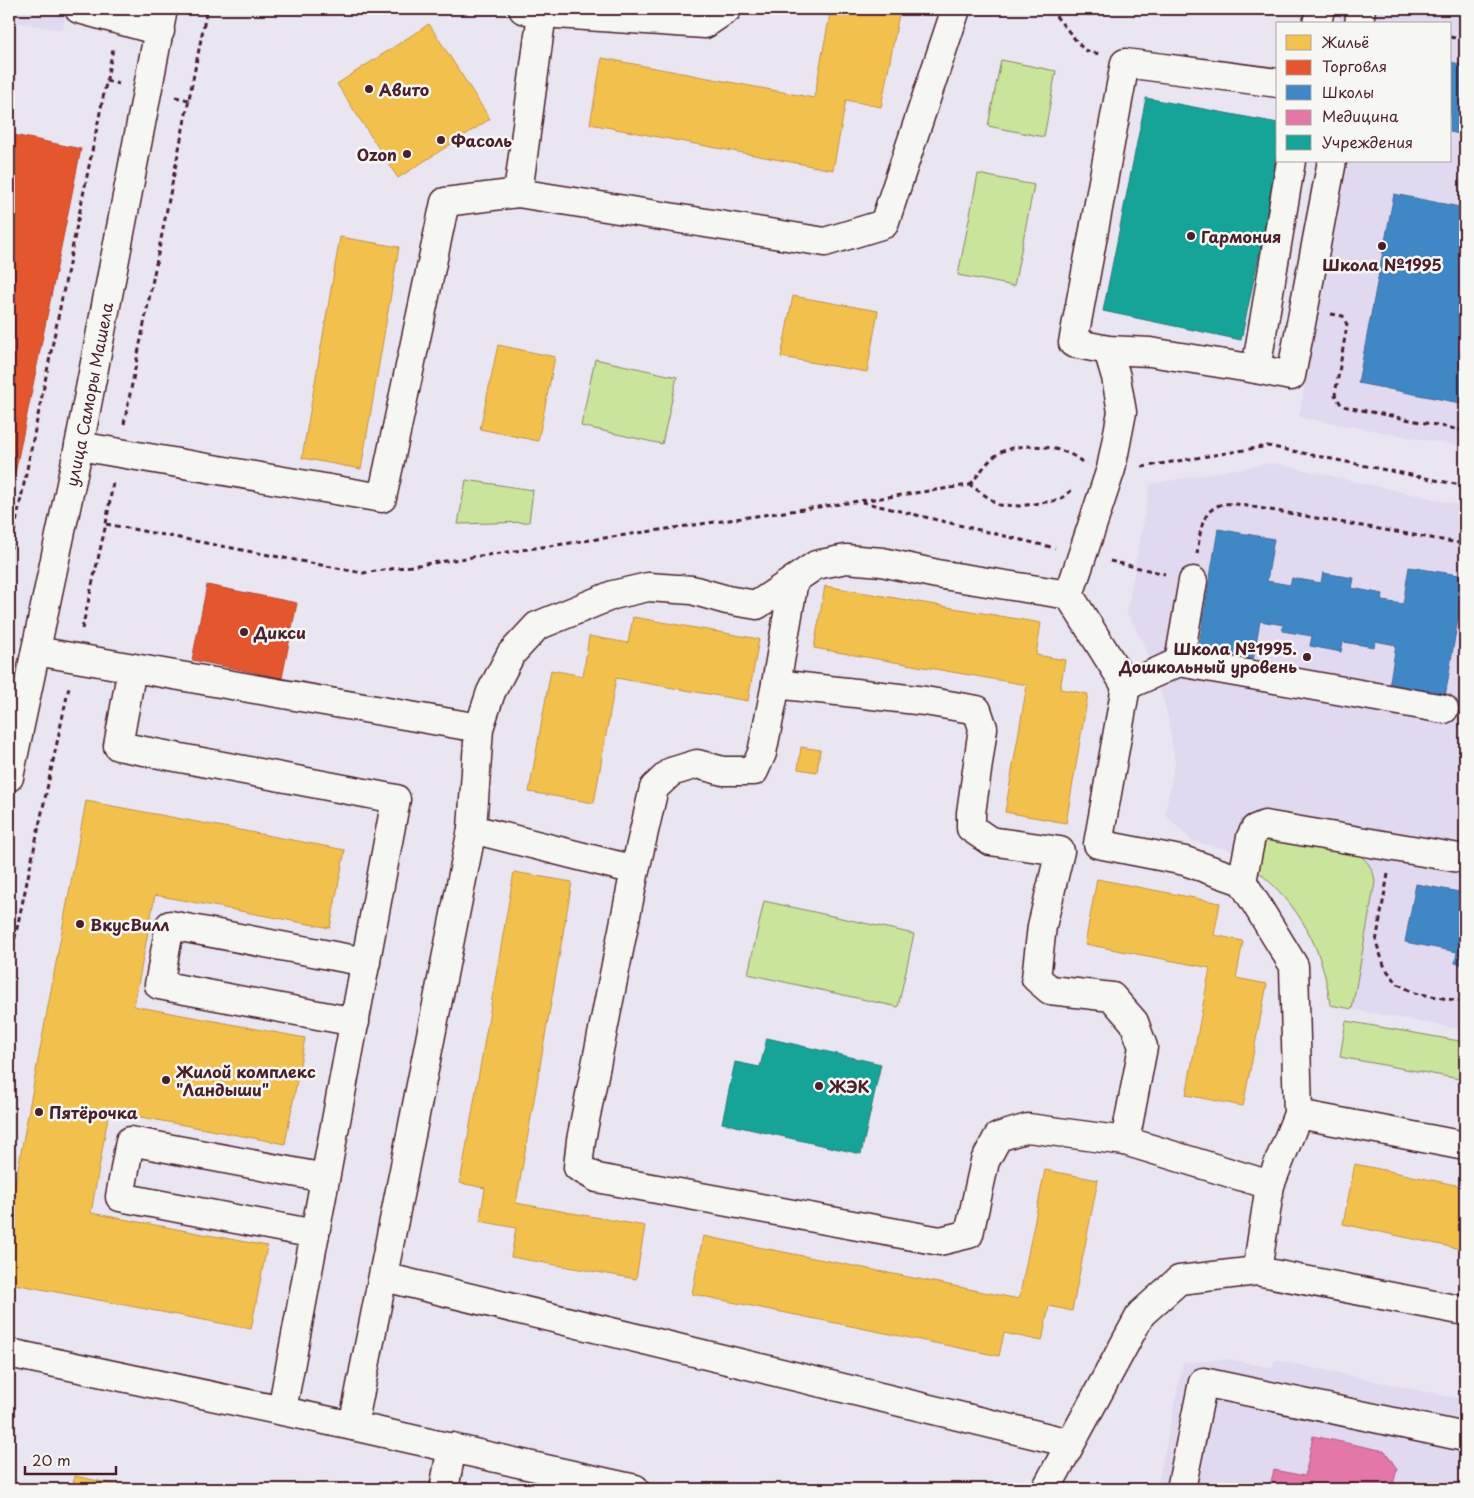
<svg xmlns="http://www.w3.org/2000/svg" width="1474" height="1498" font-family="'Playpen Sans',sans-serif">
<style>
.built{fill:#e0d9f0}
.green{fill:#c9e49b;stroke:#8a8263}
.homes{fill:#f2c14e;stroke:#c09044}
.shops{fill:#e4572e;stroke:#b6462d}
.schools{fill:#3f88c5;stroke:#426897}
.health{fill:#e377a8;stroke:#b55d82}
.public{fill:#17a398;stroke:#267b77}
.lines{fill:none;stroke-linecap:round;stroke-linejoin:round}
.minor-casing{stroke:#4a1f2b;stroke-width:31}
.path{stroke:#4a1f2b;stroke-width:3;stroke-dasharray:5 4;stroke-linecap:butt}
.minor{stroke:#f6f6f2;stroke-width:28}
.poi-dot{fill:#4a1f2b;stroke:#f6f6f2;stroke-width:2}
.labels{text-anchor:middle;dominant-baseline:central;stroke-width:5;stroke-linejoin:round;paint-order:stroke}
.poi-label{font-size:16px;font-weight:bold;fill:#4a1f2b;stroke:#f6f6f2;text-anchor:start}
.street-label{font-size:16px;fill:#4a1f2b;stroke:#f6f6f2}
</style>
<rect width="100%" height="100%" fill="#e9e5f1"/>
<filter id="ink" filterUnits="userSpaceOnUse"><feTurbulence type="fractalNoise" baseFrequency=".02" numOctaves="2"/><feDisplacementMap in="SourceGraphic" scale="10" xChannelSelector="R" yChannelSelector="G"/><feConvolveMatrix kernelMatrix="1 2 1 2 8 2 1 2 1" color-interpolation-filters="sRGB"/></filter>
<g filter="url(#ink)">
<!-- built -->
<path class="built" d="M9,9h57l-3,21 -54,-9z
M1342,9h123v438l-166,-30 14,-80 -29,-5 31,-171h135v-137h-111z
M1272,463l193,43v524l-135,-25 -6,-37 -9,-25 -20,-35 -14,-17 -25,-21 1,-14 -65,-15 -27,-27 10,-52 -7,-45 -12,-44 -14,-32 -15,-28 23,-129z
M1227,1359l45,9 3,-8 190,40v89h-308l26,-126z"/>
<!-- green -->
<path class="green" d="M1001,60l55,11 -12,66 -56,-11z
M978,174l56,11 -20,101 -56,-11z
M595,359l82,18 -15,67 -81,-18z
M466,480l67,10 -4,32 -71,2z
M1270,838l88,16c10,7 16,16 17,28l-23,127 -22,-4c-6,-55 -30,-100 -74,-135l2,-21z
M764,901l150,33 -16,73 -150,-33z
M1346,1021l119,21v38l-125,-23z"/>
<!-- homes -->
<path class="homes" d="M831,9h69l-19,98 -35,-7 -13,70 -243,-46 12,-66 212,40z
M429,24l61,95 -92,59 -61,-94z
M340,237l59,10 -38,222 -59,-11z
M793,296l85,15 -11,61 -86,-15z
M498,345l57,12 -17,84 -58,-12z
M825,586l216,37 -5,32 29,5 -5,29 28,5 -22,129 -61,-11 22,-127 -213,-37z
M633,617l126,22 -11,62 -132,-23 -22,125 -65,-11 22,-122 32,6 6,-40 39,7z
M801,747l19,3 -3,22 -19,-3z
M86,801l259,49 -15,78 -175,-33 -21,111 171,32 -20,106 -176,-33 -18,102 176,33 -16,83 -242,-46v-66z
M514,872l58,10 -56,321 129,23 -9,53 -125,-22 5,-29 -36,-7 5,-33 -25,-5z
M1097,879l123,24 -6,32 29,6 -7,37 31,6 -24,122 -57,-11 24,-127 -125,-24z
M1355,1164l110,23v63l-122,-26z
M1045,1170l53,10 -26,131 -23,-5 -7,35 -38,-8 -5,23 -307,-62 11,-58 316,63z
M75,1476l61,13h-64z"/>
<!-- shops -->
<path class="shops" d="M9,134l72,15 -72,354z
M207,585l90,18 -15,75 -90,-18z"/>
<!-- schools -->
<path class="schools" d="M1450,62l15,3v70l-15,-3z
M1394,194l71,14v196l-107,-21z
M1218,529l56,10 -7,42 23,4 2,-7 29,5 2,-10 31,5 -2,10 31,6 -1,7 21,3 6,-37 56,9 -20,121 -56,-10 7,-42 -21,-4 -1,6 -31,-5 -2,10 -31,-6 2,-10 -30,-5 2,-6 -24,-4 -7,40 -55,-10z
M1416,884l49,9v72l-10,-2 2,-11 -52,-10z"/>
<!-- health -->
<path class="health" d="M1313,1436l72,15 12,18 -5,20h-123l5,-19 31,6z"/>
<!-- public -->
<path class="public" d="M1146,98l132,25v38h1l-38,179 -138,-29z
M767,1038l114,26 -20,90 -139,-31 13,-61 25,5z"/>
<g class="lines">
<defs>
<g id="minor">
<path d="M79,9l81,22"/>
<path d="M523,9l19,4 163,11 22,-15"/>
<path d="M542,13l-24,180 307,49 59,-18 72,-215"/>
<path d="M1317,24l3,-15"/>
<path d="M1359,24l2,-15"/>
<path d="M1278,83l-153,-20 -52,280 35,7 42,2 106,17 35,-208"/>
<path d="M1256,369l35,7 41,-215"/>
<path d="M79,446l303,52 63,-296 73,-9"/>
<path d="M1193,581l-14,81 265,47"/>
<path d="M1069,595l57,91 -28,158 87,17 57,20 52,85 4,148 -28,71 -13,86"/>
<path d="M36,651l443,77 12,-36 20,-38 26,-28 76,-31 35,-8 44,3 35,10 30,5 59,-40 30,-6 36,3 55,12 132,21 42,-126 11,-57 -6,-35 -8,-27"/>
<path d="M132,668l-14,78 278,53 -114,611"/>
<path d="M776,684l18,-104"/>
<path d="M1126,686l53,-24"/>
<path id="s1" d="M9,777l70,-331 84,-437"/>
<path d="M472,829l163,41 -54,270 -3,27 19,11 343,63 29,-7 16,-73 13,-24 30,-9 97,13 145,44"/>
<path d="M635,870l19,-82 17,-16 26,-8 26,7h31l8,-18 14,-69 149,17 52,9 6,18 -12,85v15l19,13 70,10 -18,75 -6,52 14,12 62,7 22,25 9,25 -18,94"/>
<path d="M1242,881l9,-44 4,-8 10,-4 200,34"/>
<path d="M355,1022l-196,-37 11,-60 196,37"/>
<path d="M1298,1114l167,32"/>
<path d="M315,1234l-195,-37 10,-56 195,37"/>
<path d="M384,1277l686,166"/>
<path d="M9,1353l344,73 282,63"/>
<path d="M353,1426l119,-597 7,-101"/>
<path d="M444,1489l8,-42"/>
<path d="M1046,1489l95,-175 38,-34 78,-9 208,40"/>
<path d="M1181,1489l22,-107 262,55"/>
</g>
</defs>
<!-- minor casing -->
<use href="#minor" class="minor-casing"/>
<!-- path -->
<path class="path" d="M1050,9l34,41 15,4
M1450,37l15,3
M106,81l13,3
M175,97l14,3
M1331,314l12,2 4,9 -12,70 7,11 123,25
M124,424l83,-415
M1142,467l126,-21 197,40
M970,485c9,-11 18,-26 31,-33 21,-11 64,-6 81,10
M862,502l193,46
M106,524l257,49 607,-88 29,20 21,1 39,-6 13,-10
M1197,554c3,-17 3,-43 23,-49 4,-2 11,-1 16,-1l229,40
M9,557l104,-508
M1110,561l55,13
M82,629l24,-105 7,-42
M1388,874l-12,68 9,26 13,16 17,9 50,9
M9,965l60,-278"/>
<!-- minor -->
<use href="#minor" class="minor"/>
</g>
</g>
<!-- markers -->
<g class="poi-dot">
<circle cx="369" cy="89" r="5"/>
<circle cx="441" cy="140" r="5"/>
<circle cx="407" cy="154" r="5"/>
<circle cx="1191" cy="236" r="5"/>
<circle cx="1382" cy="246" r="5"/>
<circle cx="244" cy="632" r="5"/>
<circle cx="1307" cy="657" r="5"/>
<circle cx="80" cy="924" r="5"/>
<circle cx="166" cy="1080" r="5"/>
<circle cx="819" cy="1086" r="5"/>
<circle cx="39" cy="1112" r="5"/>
</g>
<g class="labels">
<!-- poi labels -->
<g class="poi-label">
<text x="379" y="89">Авито</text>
<text x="451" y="140">Фасоль</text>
<text x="397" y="154" text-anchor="end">Ozon</text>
<text x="1201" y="236">Гармония</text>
<text x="1382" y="264" text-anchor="middle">Школа №1995</text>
<text x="254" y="632">Дикси</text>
<text x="1297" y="648" text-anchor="end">Школа №1995.<tspan x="1297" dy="18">Дошкольный уровень</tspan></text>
<text x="90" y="924">ВкусВилл</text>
<text x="176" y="1071">Жилой комплекс<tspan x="176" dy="18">"Ландыши"</tspan></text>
<text x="829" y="1086">ЖЭК</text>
<text x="49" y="1112">Пятёрочка</text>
</g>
<!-- street labels -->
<g class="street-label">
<text stroke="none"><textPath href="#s1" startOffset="391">улица Саморы Машела</textPath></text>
</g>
</g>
<!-- margin -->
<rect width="1474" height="1498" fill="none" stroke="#f6f6f2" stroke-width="30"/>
<rect x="15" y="15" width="1444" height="1468" fill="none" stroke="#4a1f2b" stroke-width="2" filter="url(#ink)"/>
<!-- legend -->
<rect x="1276" y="22" width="175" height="140" fill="#f6f6f2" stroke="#b1a0a2"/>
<rect x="1286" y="35" width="25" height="15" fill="#f2c14e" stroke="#b1a0a2"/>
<text x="1322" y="48" font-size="15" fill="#4a1f2b">Жильё</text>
<rect x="1286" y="60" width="25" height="15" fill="#e4572e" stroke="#b1a0a2"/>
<text x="1322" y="72" font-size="15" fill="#4a1f2b">Торговля</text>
<rect x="1286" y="85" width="25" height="15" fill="#3f88c5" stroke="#b1a0a2"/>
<text x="1322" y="98" font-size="15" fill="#4a1f2b">Школы</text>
<rect x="1286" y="110" width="25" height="15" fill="#e377a8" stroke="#b1a0a2"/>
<text x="1322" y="122" font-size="15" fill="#4a1f2b">Медицина</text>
<rect x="1286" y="135" width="25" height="15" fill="#17a398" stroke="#b1a0a2"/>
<text x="1322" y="148" font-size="15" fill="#4a1f2b">Учреждения</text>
<!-- scale -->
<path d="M25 1466v8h91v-8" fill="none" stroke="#4a1f2b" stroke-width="2.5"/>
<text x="32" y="1466" font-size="15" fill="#4a1f2b" stroke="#f6f6f2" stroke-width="4" paint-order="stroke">20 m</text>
</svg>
